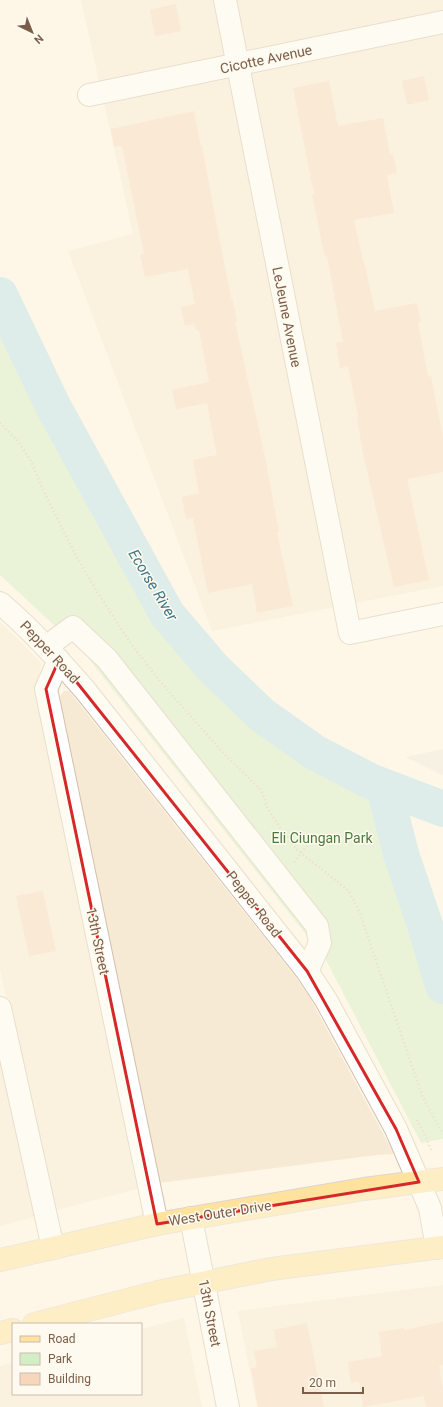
<svg xmlns="http://www.w3.org/2000/svg" width="443" height="1407" font-family="Roboto,sans-serif">
<style>
.residential{fill:#f7ead5}
.industrial{fill:#efe8e1}
.green{fill:#d2eec4}
.lines{fill:none;stroke-linecap:round;stroke-linejoin:round}
.river{stroke:#b9e0ea;stroke-width:36}
.building{fill:#f6d7bc}
.minor-casing{stroke:#d2bfab;stroke-width:24}
.major-casing{stroke:#ddd5d0;stroke-width:24}
.path{stroke:#dcbb9f;stroke-width:2.5;stroke-dasharray:1 3;stroke-linecap:butt}
.minor{stroke:#fff;stroke-width:22}
.major{stroke:#ffe29d;stroke-width:22}
.marked{fill:none;stroke:#d62828;stroke-width:3;stroke-linejoin:round}
.labels{text-anchor:middle;dominant-baseline:central;stroke-width:3;stroke-linejoin:round;paint-order:stroke}
.street-label{font-size:14px;fill:#7b5e49;stroke:#fffaef}
.park-label{font-size:14px;fill:#4b7b3c;stroke:#fffaef}
.water-label{font-size:15px;font-style:italic;fill:#3d7788;stroke:#fffaef}
</style>
<rect width="100%" height="100%" fill="#fef7e7"/>
<!-- residential -->
<path class="residential" d="M81,0h362v586l-231,45 -144,-380 65,-17z
M0,622l22,21 19,20 -3,21 99,505 -84,22 -53,-241z
M64,691h5l229,289 12,18 84,156 -17,1 -218,28 -98,-477 -1,-10z
M0,1027l41,188 -41,11z
M443,1285v122h-186l-19,-96z
M184,1318l18,89h-202v-41l13,-3v31h128v-65z"/>
<!-- industrial -->
<path class="industrial" d="M443,749v26l-38,-18z"/>
<!-- green -->
<path class="green" d="M0,296l53,110 114,208 46,54 49,47 52,37 56,29 14,6 17,67 42,134v151l-22,4 -95,-183 -241,-306 -85,-79z"/>
<g class="lines">
<!-- river -->
<path class="river" d="M0,295l53,111 114,208 46,54 49,47 52,37 56,29 73,28
M384,787l17,67 23,68 19,64"/>
</g>
<!-- building -->
<path class="building" d="M176,4l5,27 -26,5 -5,-26z
M424,76l5,24 -22,5 -5,-24z
M329,81l9,45 45,-8 7,37 3,-1 4,19 -10,2 7,38 -40,7 9,41h1l11,50 42,-8 4,19 -3,1 10,54 3,-1 12,62v34l-36,7 22,101 -35,7 -31,-134 -6,-36 1,-1 -10,-50 -8,2 -4,-25 7,-1 -16,-86 -2,1 -13,-62 2,-1 -21,-106z
M194,111l7,36 1,-1 20,107 9,44 1,3h1l4,22h-2l30,135 14,75h-2l16,74 -36,7 -5,-29 -44,9 -15,-75 -7,1 -4,-22 17,-4 -6,-33 24,-5 -10,-52 -31,6 -4,-19 37,-8 -10,-52h-3l-1,-6 -10,2 -4,-19 14,-3 -7,-35 -43,8 -5,-22 4,-1 -22,-108 -8,1 -3,-18z
M43,891l13,60 -27,5 -13,-60z
M443,1322v43l-4,1 4,23v18h-17l-2,-11 -61,11 -4,-26 -8,2 -3,-21 34,-6 -3,-24 25,-4v2z
M307,1323l17,84h-66l-7,-39 6,-1 -3,-16 23,-4 -3,-17z"/>
<g class="lines">
<defs>
<path id="minor" d="M225,0l125,633 93,-19
M89,95l354,-73
M0,603c31,26 58,56 85,87l222,281 19,29 70,129 34,79 7,40
M46,647l27,-20 34,32 210,267 3,17 -13,28
M59,660l-13,29 111,535
M0,1008l53,240
M191,1218l37,189"/>
<path id="major" d="M0,1260l157,-36 207,-35 79,-10
M34,1324l128,-33 109,-22 172,-22
M0,1333l13,-3"/>
</defs>
<!-- minor casing -->
<use href="#minor" class="minor-casing"/>
<!-- major casing -->
<use href="#major" class="major-casing"/>
<!-- path -->
<path class="path" d="M0,423l17,17 14,21 12,29 31,62 22,38 37,57 31,39 61,69 36,35 6,17 17,27 13,16 52,41 10,20 64,187 20,36
M294,862l14,-18
M417,1120l6,11 8,19"/>
<!-- minor -->
<use href="#minor" class="minor"/>
<!-- major -->
<use href="#major" class="major"/>
</g>
<!-- marked area -->
<path d="M0 0H443V1407H0ZM59,660l248,311 89,158 23,53 -262,42 -111,-535z" fill="#fef7e7" fill-opacity=".55" fill-rule="evenodd"/>
<path class="marked" d="M59,660l248,311 89,158 23,53 -262,42 -111,-535z"/>
<g class="labels">
<!-- street labels -->
<g class="street-label">
<text transform="translate(266 59) rotate(-12)">Cicotte Avenue</text>
<text transform="translate(287 317) rotate(79)">LeJeune Avenue</text>
<text transform="translate(50 652) rotate(47)">Pepper Road</text>
<text transform="translate(254 904) rotate(52)">Pepper Road</text>
<text transform="translate(98 941) rotate(78)">13th Street</text>
<text transform="translate(220 1213) rotate(-9)">West Outer Drive</text>
<text transform="translate(210 1313) rotate(79)">13th Street</text>
</g>
<!-- park labels -->
<g class="park-label">
<text x="322" y="838">Eli Ciungan Park</text>
</g>
<!-- water labels -->
<g class="water-label">
<text transform="translate(153 585) rotate(59)">Ecorse River</text>
</g>
</g>
<!-- legend -->
<rect x="12" y="1323" width="130" height="72" fill="#fffaef" stroke="#cabcad"/>
<rect x="20" y="1336" width="20" height="6" fill="#ffe29d" stroke="#cabcad"/>
<text x="48" y="1343" font-size="12" fill="#7b5e49">Road</text>
<rect x="20" y="1353" width="20" height="12" fill="#d2eec4" stroke="#cabcad"/>
<text x="48" y="1363" font-size="12" fill="#7b5e49">Park</text>
<rect x="20" y="1373" width="20" height="12" fill="#f6d7bc" stroke="#cabcad"/>
<text x="48" y="1383" font-size="12" fill="#7b5e49">Building</text>
<!-- north arrow -->
<g transform="translate(32 32) rotate(137)" stroke="#fffaef" stroke-width="3" paint-order="stroke">
<path d="M0-3L7 15L0 10L-7 15Z" fill="#7b5e49"/>
<text y="-6" font-size="11" font-weight="bold" text-anchor="middle" fill="#7b5e49">N</text>
</g>
<!-- scale -->
<path d="M303 1387v6h60v-6" fill="none" stroke="#7b5e49" stroke-width="2"/>
<text x="309" y="1387" font-size="12" fill="#7b5e49" stroke="#fffaef" stroke-width="3" paint-order="stroke">20 m</text>
</svg>
